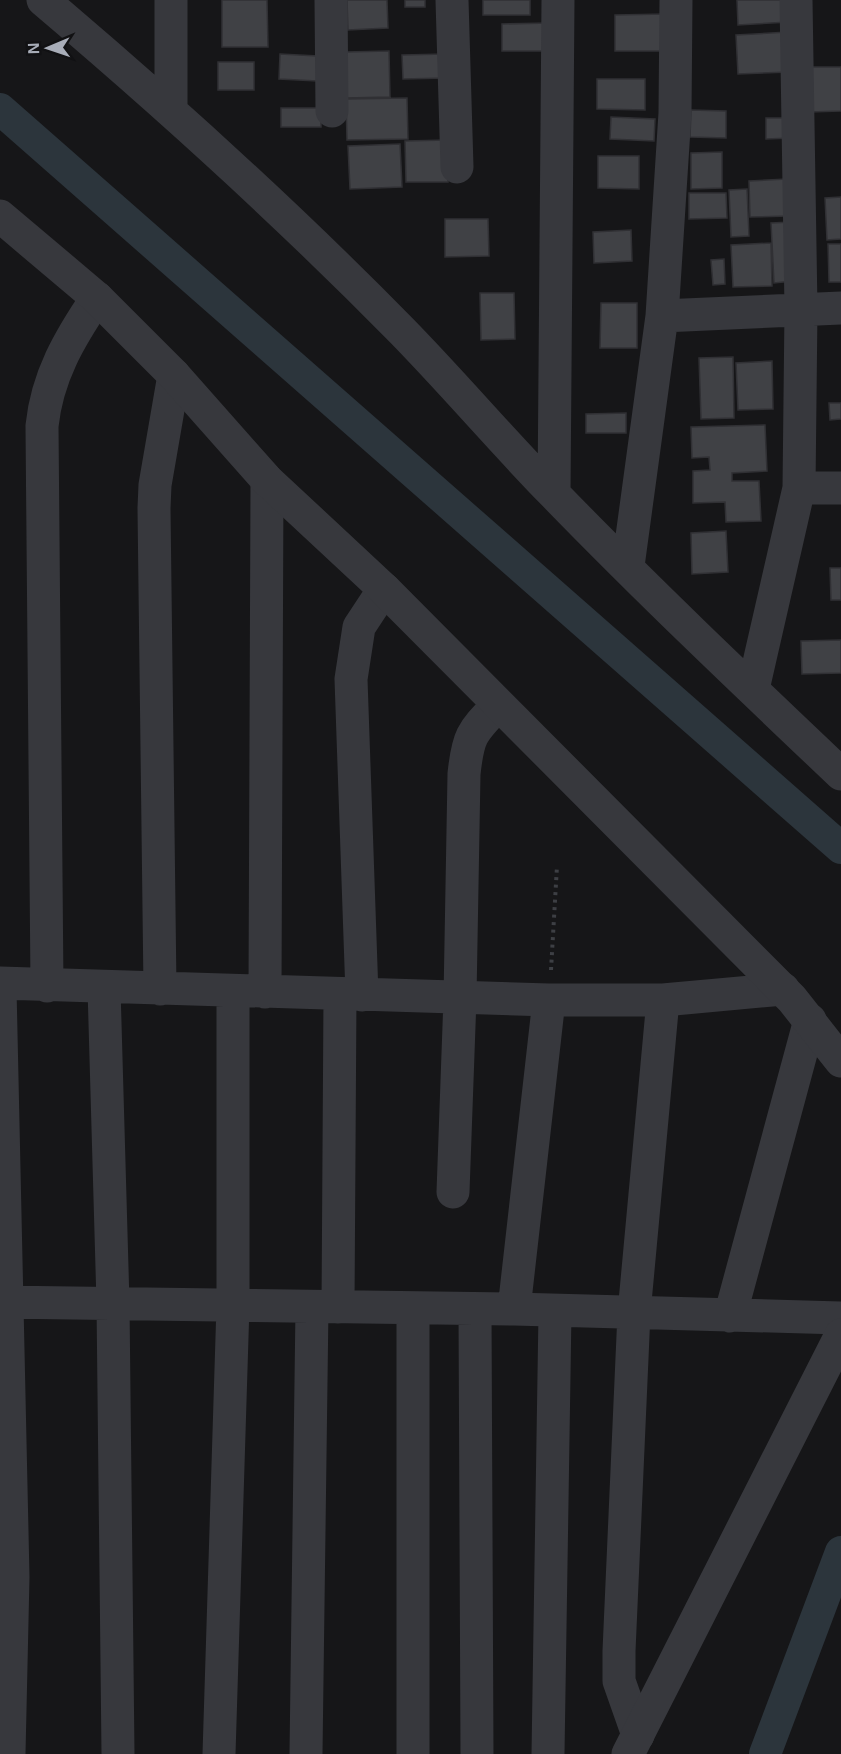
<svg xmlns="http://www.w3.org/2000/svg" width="841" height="1754" font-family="Helvetica,sans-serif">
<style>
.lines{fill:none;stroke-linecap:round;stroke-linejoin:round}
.canal{stroke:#2c353c;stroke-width:32}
.building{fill:#404145;stroke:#303034;stroke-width:1.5}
.path{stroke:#3d3f44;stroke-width:4;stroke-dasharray:3 4.5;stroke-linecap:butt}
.minor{stroke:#37383d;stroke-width:33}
.tertiary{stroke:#37383d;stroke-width:33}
</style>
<rect width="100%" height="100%" fill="#161618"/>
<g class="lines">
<!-- canal -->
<path class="canal" d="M0,109l841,739
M765,1754l76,-202"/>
</g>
<!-- building -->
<path class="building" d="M222,0h45l1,47h-46z
M347,0h40l1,28 -40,2z
M405,0h20v7h-20z
M483,0h47v15h-47z
M737,0h51l1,22 -51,3z
M665,14v37h-50v-36z
M550,23v28h-48v-27z
M788,32l1,40 -51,2 -2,-39z
M389,51l1,46 -44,1 -1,-46z
M280,54l38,2 -1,25 -38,-2z
M445,54l1,24 -43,1 -1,-24z
M218,62h36v28h-36z
M809,67h32v44l-31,1z
M597,79h48v31l-48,-1z
M407,98l1,41 -61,1 -1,-41z
M281,108h40v19h-40z
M691,110l35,1v27l-36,-1z
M611,117l44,2 -1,22 -44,-2z
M766,118h26v20l-26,1z
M447,140l1,42h-42l-1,-41z
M400,144l2,43 -52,2 -2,-43z
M722,152v36l-31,1v-36z
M598,156h41v33l-41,-1z
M787,179l2,37 -39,1 -1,-36z
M747,189l2,47 -18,1 -2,-47z
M689,193h37l1,25 -38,1z
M841,197v42l-14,1 -2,-42z
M445,219h43l1,37 -44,1z
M792,222l1,59 -19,2 -3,-60z
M631,230l1,31 -38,2 -1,-31z
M771,243l1,43 -39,1 -2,-42z
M828,244h13v38h-12z
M724,259l1,25 -12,1 -2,-25z
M480,293h34l1,46 -34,1z
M601,303h36v45h-37z
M733,357l1,61 -33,1 -2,-61z
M772,361l1,48 -35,1 -2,-47z
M829,403h12v16l-11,1z
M626,413v20h-40v-19z
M765,425l2,46 -35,2v8h27l2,40 -35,1 -1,-20 -32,1v-32l17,-1 -1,-13 -17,1 -1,-31z
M726,531l2,41 -36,2 -1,-41z
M830,568h11v32h-10z
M841,640v33l-39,1 -1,-33z"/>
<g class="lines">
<!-- path -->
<path class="path" d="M551,970l6,-104"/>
<!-- minor -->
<path class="minor" d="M43,0c124,105 244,214 358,330 52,53 100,110 152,163 93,96 191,189 288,281
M171,0v110
M331,0l1,111
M452,0l5,167
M662,316l179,-8
M799,488h42
M554,494l4,-494
M628,566l34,-250 13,-203 1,-113
M753,689l46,-201 2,-179 -5,-309
M0,983l549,17h114l120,-11
M47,986l-5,-560c5,-49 27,-87 55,-128
M0,988l13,589 -4,177
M104,988l9,315 5,451
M160,989l-6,-481 1,-23 19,-110
M265,992l2,-512
M362,995l-11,-316 8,-52 25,-38
M453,1192l7,-194 4,-224c4,-39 8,-42 34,-69
M0,1302l514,7 327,9
M338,1307l2,-312
M413,1309v445
M514,1309l35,-309
M475,1310l2,444
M730,1316l80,-296
M638,1735l-19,-54v-30l15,-338 29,-313
M219,1754l14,-449v-314
M306,1754l6,-447
M548,1754l7,-442"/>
<!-- tertiary -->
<path class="tertiary" d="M0,216l97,82 77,77 93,105 117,109 408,410 49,62
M628,1754l213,-419"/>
</g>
<!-- north arrow -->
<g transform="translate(48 48) rotate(268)" stroke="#111113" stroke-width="4.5" paint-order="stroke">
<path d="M0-4.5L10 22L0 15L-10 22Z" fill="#a8adb8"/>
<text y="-9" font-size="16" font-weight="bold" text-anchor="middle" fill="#a8adb8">N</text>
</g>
</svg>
